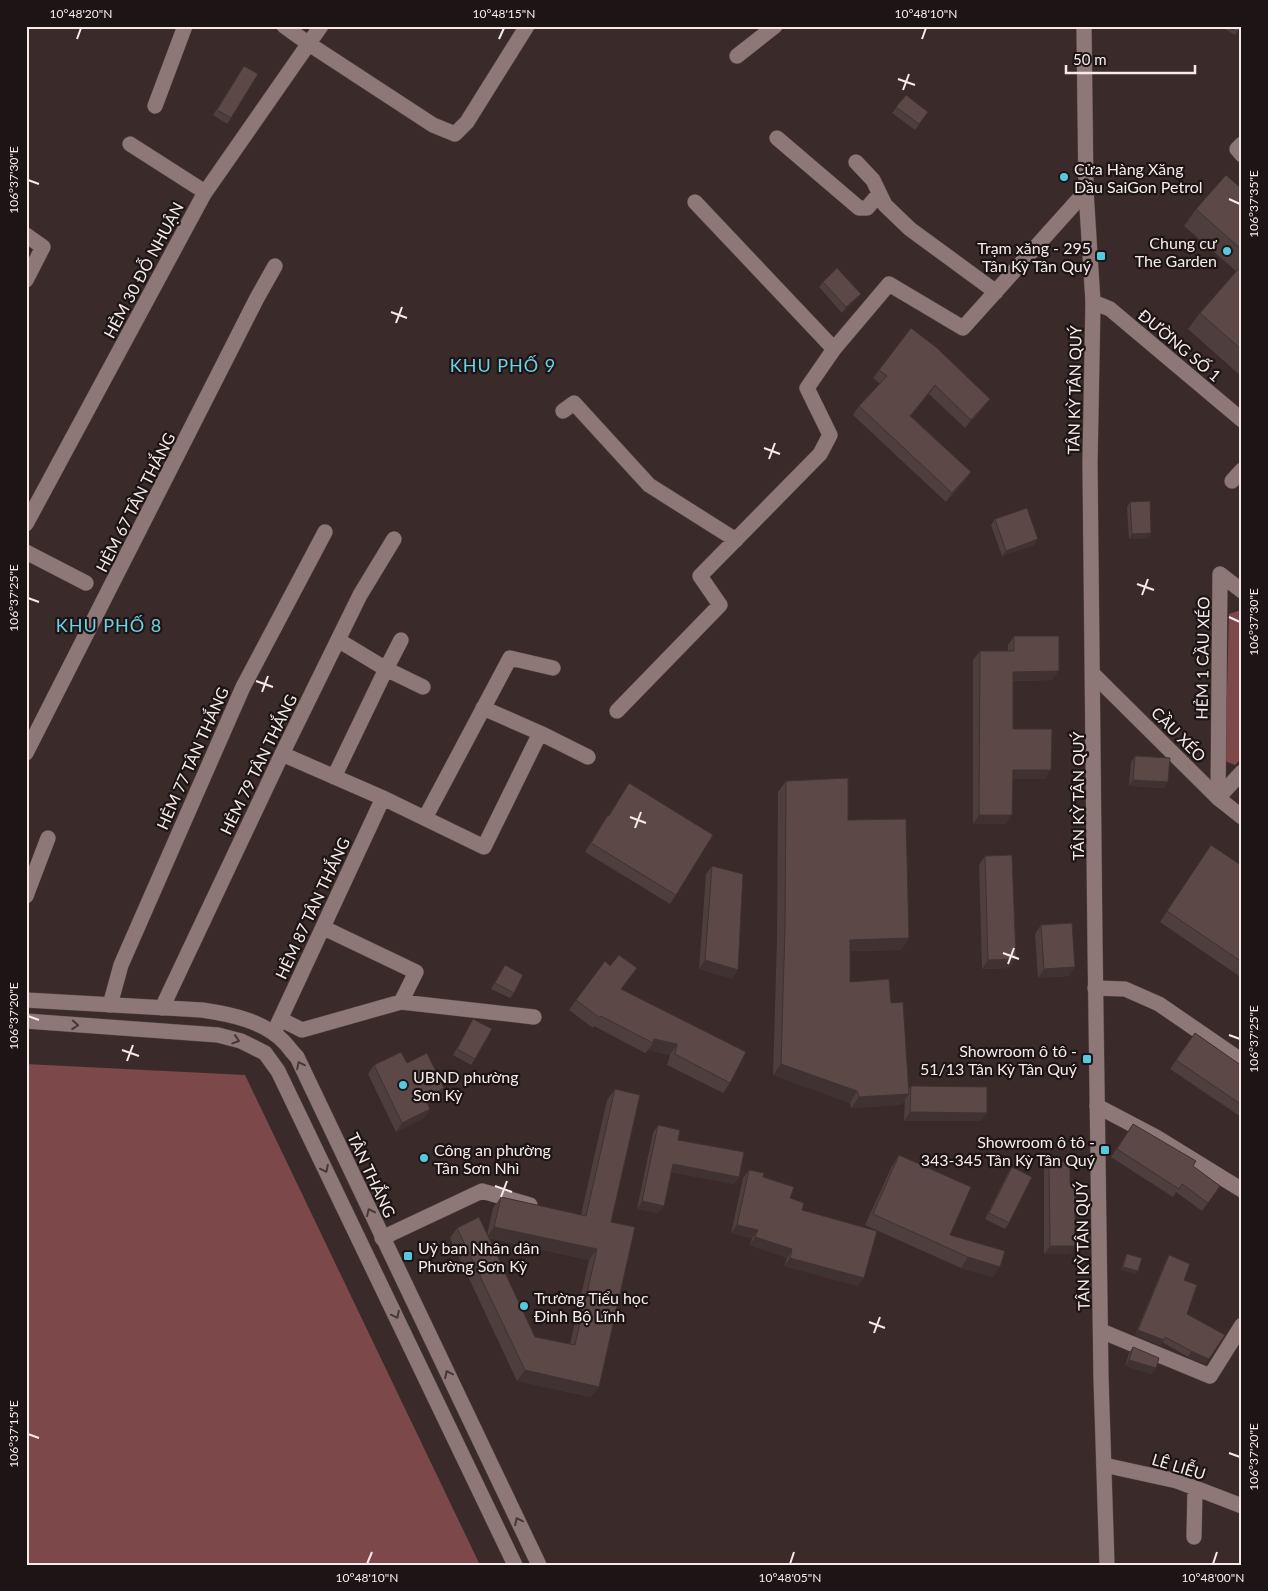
<svg xmlns="http://www.w3.org/2000/svg" width="1268" height="1591" font-family="Lato,sans-serif">
<style>
.green{fill:#7d4849}
.lines{fill:none;stroke-linecap:round;stroke-linejoin:round}
.minor-casing{stroke:#554646;stroke-width:16}
.tertiary-casing{stroke:#554646;stroke-width:16}
.secondary-casing{stroke:#554646;stroke-width:16}
.minor{stroke:#8d7877;stroke-width:15}
.tertiary{stroke:#8d7877;stroke-width:15}
.secondary{stroke:#8d7877;stroke-width:15}
.wall{fill:#4e3e3d;fill-rule:evenodd}
.shaded-wall{fill:#403232}
.building{fill:#5b4847;stroke:#403232}
.oneway{stroke:#443837}
.ticks{fill:none;stroke:#f7eaea;stroke-width:2}
.poi-dot{fill:#55cadf;stroke:#1d1515;stroke-width:2}
.labels{text-anchor:middle;dominant-baseline:central;stroke-width:4.5;stroke-linejoin:round;paint-order:stroke}
.poi-label{font-size:16px;fill:#f7eaea;stroke:#1d1515;text-anchor:start}
.street-label{font-size:16px;fill:#f7eaea;stroke:#1d1515}
.neighbourhood-label{font-size:18px;letter-spacing:1px;fill:#6bd2e6;stroke:#1d1515}
.neatline{fill:none;stroke:#f7eaea;stroke-width:2}
.ticks-label{font-size:12px;text-anchor:middle;fill:#f7eaea}
</style>
<rect width="100%" height="100%" fill="#3b2a2a"/>
<!-- green -->
<path class="green" d="M1241,610l1,148 -7,7 -10,-4 4,-147z
M26,1064l219,11 235,490h-454z"/>
<g class="lines">
<defs>
<path id="minor" d="M284,26l25,18 124,81 22,9 12,-12 60,-96
M737,56l38,-30
M155,106l30,-80
M777,138l82,70h8l12,-14
M130,144l75,48
M1242,144l-5,5 5,6
M856,162l17,18 12,25 25,24 86,63
M695,202l139,147
M26,235l17,12 -17,33
M1093,302l17,7 132,111
M563,411l11,-8 75,82 87,55
M1232,481l10,-11
M26,524l178,-330 117,-168
M26,552l60,31
M1220,574l22,17
M338,640l48,29 37,18
M483,708l57,25 48,24
M617,711l103,-106 -20,-29 120,-122 10,-19 -23,-47 27,-39 55,-65 74,44 123,-137
M26,753l231,-455 18,-32
M282,754l101,44 101,49 56,-114
M334,777l52,-108 15,-29
M1218,798l2,-224
M1218,798l24,-26
M425,818l85,-160 43,10
M26,896l22,-58
M324,928l92,44 -15,30
M1095,988l30,1 34,15 83,57
M110,1005l11,-40 122,-278 82,-155
M162,1008l120,-254 78,-159 34,-56
M280,1019l22,11 99,-28 133,15
M276,1028l107,-230
M1097,1106l59,31 86,53
M382,1238l100,-47 48,14
M1101,1331l109,45 32,-51
M1104,1465l73,16 65,25
M1194,1537l1,-49"/>
<path id="tertiary" d="M1093,674l125,124 24,19
M26,1000l176,10c28,4 62,11 82,32 4,4 8,10 13,15l242,508
M26,1021l192,14 23,6 24,12 13,18 237,494"/>
<path id="secondary" d="M1084,26l2,165 7,111 -3,162 5,479 6,435 6,187"/>
</defs>
<!-- minor casing -->
<use href="#minor" class="minor-casing"/>
<!-- tertiary casing -->
<use href="#tertiary" class="tertiary-casing"/>
<!-- secondary casing -->
<use href="#secondary" class="secondary-casing"/>
<!-- minor -->
<use href="#minor" class="minor"/>
<!-- tertiary -->
<use href="#tertiary" class="tertiary"/>
<!-- secondary -->
<use href="#secondary" class="secondary"/>
</g>
<!-- wall -->
<path class="wall" d="M1224,26h17l-6,9 -12,-7z
M244,66l-13,52 -4,6 -14,-9z
M906,95l22,17 -13,18 -23,-17z
M1242,189v188l-54,-48 12,-16 36,-42 -52,-45 12,-17z
M823,282l38,12 -19,19 -23,-26z
M911,328l73,79 -19,21 -36,-34 -18,22 60,56 -6,9 -19,21 -93,-87 6,-9 21,-22 -7,-6z
M1130,502l21,31 -3,5 -19,1 -2,-32z
M995,519l43,20 -4,6 -32,11 -11,-31z
M1014,636l38,44 -39,1v48l32,50h-32l-7,45h-33v-164l7,-9h28v-6z
M1135,756l33,26 -4,6 -35,-2 2,-24z
M786,781l62,39 61,118 -8,12 -51,1v31l41,21 18,86 2,-3 70,35h-77l1,-21 -4,5 -50,3 -1,-5 -77,-28 4,-137 1,-146z
M629,783l47,112 -6,9 -85,-52 17,-28 6,-9h1z
M1211,845l31,21v112l-82,-56z
M985,856l25,112 -28,1 -3,-104z
M712,866l20,113 -33,-10 7,-95z
M1041,925l28,51 -31,2 -3,-44z
M505,965l9,28 -4,5 -19,-9 10,-18z
M610,966l12,23 108,94 -7,10 -56,-28 3,-10 -22,-5 -3,3 -51,-27 -1,2 -24,-18 7,-10z
M473,1019l2,40 -4,6 -18,-10z
M1195,1033l47,33 -1,51 -71,-48z
M374,1065l70,23 -6,9 -11,5 3,7 -6,9 -28,14 -28,-58z
M615,1089l-4,133 -20,175 -74,-16 -67,-143 7,-10 30,7 6,-27 8,-11 80,18 26,-115zM489,1238l100,22 -19,84 -35,-7z
M1133,1124l87,62 -18,25 -26,-19 -3,5 -62,-40z
M658,1125l20,15 61,37 -5,7 -63,-12 -7,34 -6,7 -21,-4 16,-76z
M899,1155l51,80 43,42 -32,-9 -96,-43 27,-59z
M1049,1162l21,21 5,63 -5,8h-26v-84z
M1012,1167l-3,56 -4,6 -20,-10 23,-46z
M749,1170l14,7 27,21 12,12 56,76 -74,-20 3,-8 -37,-13 2,-7 -21,-5 12,-55z
M1127,1254l11,17 -2,3 -15,-4 4,-13z
M1169,1255l15,25 3,34 19,50 -18,-7 -26,-15 -2,3 -25,-10 31,-75z
M1133,1347l19,27 -27,-8 4,-13z"/>
<!-- shaded-wall -->
<path class="shaded-wall" d="M861,294l-19,19 4,-6z
M935,385l-6,9 -24,30 5,-8z
M990,399l-6,8 -19,21 6,-8z
M971,472l-6,9 -19,21 6,-9z
M1151,533l-3,5 -19,1 3,-5z
M1038,539l-4,6 -32,11 4,-5z
M1059,671l-7,9 -45,1 6,-9z
M1013,770h38l-6,9h-39z
M1133,780l35,2 -4,6 -35,-2z
M979,815h33l-6,9h-33z
M909,938l-8,12 -59,1 8,-11z
M1016,959l-6,9 -28,1 6,-9z
M705,960l33,10 -6,9 -33,-10z
M1075,967l-6,9 -31,2 6,-9z
M654,1039l23,5 -7,11 -22,-5 5,-7z
M781,1064l76,27 -7,12 -77,-28z
M444,1088l-6,9 -19,10 6,-9z
M909,1094l-8,11 -50,3 8,-11z
M430,1109l-6,9 -28,14 6,-9z
M910,1112l77,1 -6,8h-77z
M673,1164l66,13 -5,7 -67,-13z
M642,1201l22,5 -6,7 -21,-4z
M737,1225l21,5 -6,8 -21,-5z
M494,1227l103,22 -8,11 -102,-23z
M755,1237l37,12 -5,9 -37,-13z
M1050,1246h25l-5,8h-26z
M968,1257l32,10 -7,10 -32,-9z
M790,1258l74,20 -6,8 -74,-20z
M1123,1267l15,4 -2,3 -15,-4z
M1138,1330l26,10 -4,5 -25,-10z
M1191,1351l18,8 -3,5 -18,-7z
M1129,1360l27,8 -4,6 -27,-8z
M525,1370l74,17 -8,10 -74,-16z"/>
<!-- building -->
<path class="building" d="M1228,26h13l-4,6z
M244,66l14,8 -27,44 -14,-8z
M906,95l22,17 -9,12 -23,-17z
M1226,175l16,14v61l-46,-41z
M1242,265v85l-42,-37z
M837,268l24,26 -15,13 -23,-25z
M911,328l26,20 53,51 -19,21 -36,-35 -25,31 61,56 -19,21 -93,-87 28,-30 -8,-6z
M1150,501l1,32 -19,1 -2,-32z
M1027,508l11,31 -32,12 -11,-32z
M1014,636h45v35l-46,1v57h39l-1,41h-38l-1,45h-33l1,-164h34z
M1135,756l35,2 -2,24 -35,-2z
M848,778v42l58,-1 3,119 -59,2v42l39,-3 2,24 12,-1 6,92 -50,3 -2,-6 -76,-27 4,-137 1,-146z
M629,783l84,52 -37,60 -85,-52 17,-28 1,1z
M1211,845l31,21v96l-75,-51z
M1012,855l4,104 -28,1 -3,-104z
M712,866l31,8 -5,96 -33,-10z
M1072,923l3,44 -31,2 -3,-44z
M619,955l18,13 -16,21 125,63 -16,31 -55,-29 2,-10 -23,-5 -1,4 -52,-27 -1,2 -24,-18 29,-39 5,5z
M505,965l18,10 -9,18 -19,-10z
M473,1019l19,10 -17,30 -18,-10z
M1195,1033l47,33v39l-66,-45z
M401,1052l6,11 20,-10 17,35 -19,10 5,11 -28,14 -28,-58z
M911,1086l76,1v26l-77,-1z
M615,1089l25,6 -29,127 24,5 -36,160 -74,-17 -68,-142 22,-11 56,120 40,8 22,-96 -103,-22 7,-30 85,19z
M1133,1124l63,37 -3,5 27,20 -12,17 -26,-19 -3,5 -62,-40z
M658,1125l22,5 -2,10 66,12 -5,25 -66,-13 -9,42 -22,-5z
M899,1155l72,32 -21,48 55,16 -5,16 -32,-10 -95,-43z
M1049,1162h21v21h5v63h-25z
M1012,1167l20,10 -23,46 -20,-10z
M749,1170l15,3 -1,4 31,10 -4,11 14,5 -2,7 75,21 -13,47 -74,-20 2,-9 -37,-12 3,-7 -21,-5z
M1127,1254l15,4 -4,13 -15,-4z
M1169,1255l21,9 -6,16 13,5 -10,29 38,21 -16,24 -18,-8 -26,-14 -1,3 -26,-10z
M1133,1347l26,11 -3,10 -27,-8z"/>
<!-- one-way arrows -->
<defs><path id="oneway-chevron" d="M-2-3.5L2.5 0L-2 3.5" fill="none" stroke-width="1.6" stroke-linecap="round" stroke-linejoin="round" transform="scale(1.25)"/></defs>
<g class="oneway">
<use href="#oneway-chevron" transform="translate(75 1025) rotate(4)"/>
<use href="#oneway-chevron" transform="translate(236 1040) rotate(18)"/>
<use href="#oneway-chevron" transform="translate(300 1065) rotate(-116)"/>
<use href="#oneway-chevron" transform="translate(325 1169) rotate(64)"/>
<use href="#oneway-chevron" transform="translate(370 1212) rotate(-115)"/>
<use href="#oneway-chevron" transform="translate(396 1315) rotate(64)"/>
<use href="#oneway-chevron" transform="translate(448 1374) rotate(-116)"/>
<use href="#oneway-chevron" transform="translate(518 1521) rotate(-116)"/>
</g>
<!-- ticks -->
<path class="ticks" d="M77,39l4,-11M499,39l5,-11M922,39l4,-11M898,79l17,6M903,90l6,-16M28,180l11,4M1229,199l11,5M391,312l16,6M396,323l6,-16M764,448l16,6M769,459l6,-16M1137,584l17,6M1142,595l6,-16M28,598l11,4M1229,617l11,5M256,681l17,6M262,692l6,-16M630,817l16,6M635,828l6,-16M1003,953l16,6M1008,964l6,-16M28,1016l11,4M1229,1035l11,4M122,1050l17,6M127,1061l6,-16M495,1186l17,6M501,1197l6,-16M869,1322l16,6M874,1333l6,-16M28,1434l11,4M1229,1453l11,4M367,1564l5,-12M790,1564l4,-12M1213,1564l4,-12"/>
<!-- markers -->
<g class="poi-dot">
<circle cx="1064" cy="177" r="5"/>
<circle cx="1227" cy="251" r="5"/>
<rect x="1096" y="251" width="10" height="10" rx="2.5"/>
<rect x="1082" y="1054" width="10" height="10" rx="2.5"/>
<circle cx="403" cy="1085" r="5"/>
<rect x="1100" y="1145" width="10" height="10" rx="2.5"/>
<circle cx="424" cy="1158" r="5"/>
<rect x="403" y="1251" width="10" height="10" rx="2.5"/>
<circle cx="524" cy="1306" r="5"/>
</g>
<g class="labels">
<!-- poi labels -->
<g class="poi-label">
<text x="1074" y="168">Cửa Hàng Xăng<tspan x="1074" dy="18">Dầu SaiGon Petrol</tspan></text>
<text x="1217" y="242" text-anchor="end">Chung cư<tspan x="1217" dy="18">The Garden</tspan></text>
<text x="1091" y="247" text-anchor="end">Trạm xăng - 295<tspan x="1091" dy="18">Tân Kỳ Tân Quý</tspan></text>
<text x="1077" y="1050" text-anchor="end">Showroom ô tô -<tspan x="1077" dy="18">51/13 Tân Kỳ Tân Quý</tspan></text>
<text x="413" y="1076">UBND phường<tspan x="413" dy="18">Sơn Kỳ</tspan></text>
<text x="1095" y="1141" text-anchor="end">Showroom ô tô -<tspan x="1095" dy="18">343-345 Tân Kỳ Tân Quý</tspan></text>
<text x="434" y="1149">Công an phường<tspan x="434" dy="18">Tân Sơn Nhì</tspan></text>
<text x="418" y="1247">Uỷ ban Nhân dân<tspan x="418" dy="18">Phường Sơn Kỳ</tspan></text>
<text x="534" y="1297">Trường Tiểu học<tspan x="534" dy="18">Đinh Bộ Lĩnh</tspan></text>
</g>
<!-- street labels -->
<g class="street-label">
<text transform="translate(143 270) rotate(-62)">HẺM 30 ĐỖ NHUẬN</text>
<text transform="translate(1180 345) rotate(40)">ĐƯỜNG SỐ 1</text>
<text transform="translate(1074 390) rotate(-89)">TÂN KỲ TÂN QUÝ</text>
<text transform="translate(135 502) rotate(-63)">HẺM 67 TÂN THẮNG</text>
<text transform="translate(1202 658) rotate(-89)">HẺM 1 CẦU XÉO</text>
<text transform="translate(1179 734) rotate(45)">CẦU XÉO</text>
<text transform="translate(192 758) rotate(-66)">HẺM 77 TÂN THẮNG</text>
<text transform="translate(258 764) rotate(-64)">HẺM 79 TÂN THẮNG</text>
<text transform="translate(1077 796) rotate(-90)">TÂN KỲ TÂN QUÝ</text>
<text transform="translate(312 908) rotate(-65)">HẺM 87 TÂN THẮNG</text>
<text transform="translate(372 1175) rotate(65)">TÂN THẮNG</text>
<text transform="translate(1082 1246) rotate(-91)">TÂN KỲ TÂN QUÝ</text>
<text transform="translate(1179 1466) rotate(17)">LÊ LIỄU</text>
</g>
<!-- neighbourhood labels -->
<g class="neighbourhood-label">
<text x="503" y="365">KHU PHỐ 9</text>
<text x="109" y="625">KHU PHỐ 8</text>
</g>
</g>
<!-- border -->
<rect width="1268" height="1591" fill="none" stroke="#1d1515" stroke-width="55"/>
<!-- scale -->
<path d="M1066 65v8h129v-8" fill="none" stroke="#f7eaea" stroke-width="2.5"/>
<text x="1073" y="65" font-size="15" fill="#f7eaea" stroke="#1d1515" stroke-width="4" paint-order="stroke">50 m</text>
<rect x="28" y="28" width="1212" height="1536" class="neatline"/>
<g class="ticks-label">
<text x="81" y="18">10°48'20"N</text>
<text x="504" y="18">10°48'15"N</text>
<text x="926" y="18">10°48'10"N</text>
<text transform="translate(14 180) rotate(-90)" y="4">106°37'30"E</text>
<text transform="translate(1254 204) rotate(-90)" y="4">106°37'35"E</text>
<text transform="translate(14 598) rotate(-90)" y="4">106°37'25"E</text>
<text transform="translate(1254 622) rotate(-90)" y="4">106°37'30"E</text>
<text transform="translate(14 1016) rotate(-90)" y="4">106°37'20"E</text>
<text transform="translate(1254 1039) rotate(-90)" y="4">106°37'25"E</text>
<text transform="translate(14 1434) rotate(-90)" y="4">106°37'15"E</text>
<text transform="translate(1254 1457) rotate(-90)" y="4">106°37'20"E</text>
<text x="367" y="1582">10°48'10"N</text>
<text x="790" y="1582">10°48'05"N</text>
<text x="1213" y="1582">10°48'00"N</text>
</g>
</svg>
